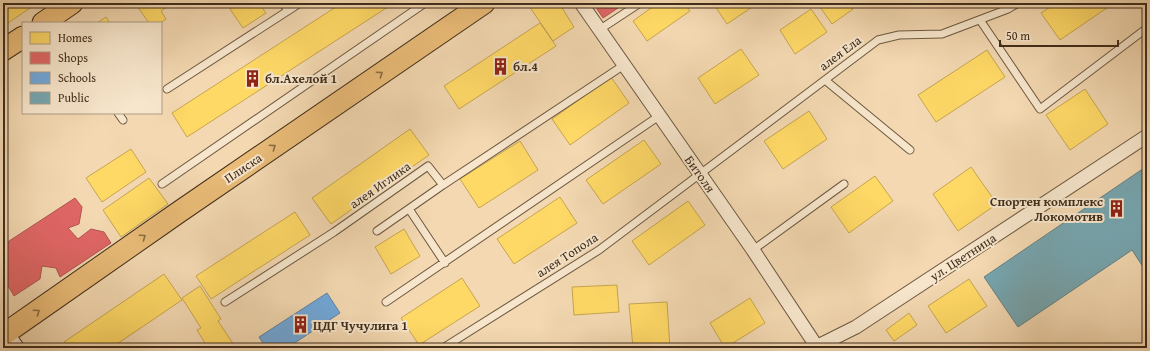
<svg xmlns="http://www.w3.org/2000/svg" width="1150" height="351" font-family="'Gentium Book Plus',serif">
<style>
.homes{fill:#ffd966;stroke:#c6a550}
.shops{fill:#e06666;stroke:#b05550}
.schools{fill:#6fa8dc;stroke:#6183a2}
.public{fill:#76a5af;stroke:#668183}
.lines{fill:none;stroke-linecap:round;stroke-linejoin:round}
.service-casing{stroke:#6d5840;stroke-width:9}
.minor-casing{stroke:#6d5840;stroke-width:15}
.secondary-casing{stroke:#402d1b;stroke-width:21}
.primary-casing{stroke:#402d1b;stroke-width:23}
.service{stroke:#f7e6cc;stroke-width:7}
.minor{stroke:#f7e6cc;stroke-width:13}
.secondary{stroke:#f7e6cc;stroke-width:19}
.primary{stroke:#eabc78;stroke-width:21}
.oneway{stroke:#8c6d45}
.labels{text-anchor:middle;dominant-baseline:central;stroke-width:4;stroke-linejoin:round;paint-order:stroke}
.street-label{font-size:13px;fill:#402d1b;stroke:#f7e6cc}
.poi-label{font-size:13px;font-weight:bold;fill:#402d1b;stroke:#f7e6cc;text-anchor:start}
</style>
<rect width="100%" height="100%" fill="#f3d8b1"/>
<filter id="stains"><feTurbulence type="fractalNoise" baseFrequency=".005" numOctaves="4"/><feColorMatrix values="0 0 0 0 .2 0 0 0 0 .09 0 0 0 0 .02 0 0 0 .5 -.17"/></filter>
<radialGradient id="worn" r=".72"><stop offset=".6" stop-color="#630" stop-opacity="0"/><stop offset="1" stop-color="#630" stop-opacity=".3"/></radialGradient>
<!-- homes -->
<path class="homes" d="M3,3h28l2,3 -28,19 -2,-2z
M135,3h34l1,2 -9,6 5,8 -6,4h-11z
M239,3h20l7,10 -23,15 -13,-19z
M342,3h52l-207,134 -15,-24z
M527,3h32l15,24 -21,14z
M658,3h26l6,8 -43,30 -14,-20z
M713,3h45l-31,21z
M827,3h21l5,6 -21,15 -12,-17z
M1056,3h58l-54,37 -19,-27z
M811,9l16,23 -32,22 -15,-24z
M106,17l4,6h-13z
M3,23l4,6 -4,3z
M540,23l16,23 -97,63 -15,-23z
M741,49l18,26 -44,29 -17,-26z
M987,50l18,27 -69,45 -18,-27z
M611,77l18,26 -59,42 -18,-26z
M1085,89l23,35 -38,26 -24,-35z
M809,111l18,28 -44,30 -19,-28z
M410,129l19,26 -98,69 -19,-26z
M644,140l17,24 -58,40 -17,-24z
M520,141l18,29 -59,38 -19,-29z
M131,149l15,23 -44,30 -16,-24z
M971,167l26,37 -39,27 -25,-37z
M875,176l18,25 -44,32 -18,-26z
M149,178l19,26 -47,33 -18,-27z
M560,197l17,26 -63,41 -17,-25z
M688,201l17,24 -56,40 -17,-24z
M295,212l15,23 -99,64 -15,-23z
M404,229l16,27 -29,18 -16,-27z
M164,274l18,26 -71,48h-42l-5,-6z
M462,278l18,28 -61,39 -18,-27z
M969,279l18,27 -41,27 -18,-27z
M617,285l2,27 -45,3 -2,-28z
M200,286l21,33 -3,2 18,27h-28l-11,-18 4,-2 -19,-30z
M750,298l15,25 -40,25 -15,-25z
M667,302l3,46h-37l-4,-44z
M909,313l8,12 -23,16 -8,-11z
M520,345v3h-38z"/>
<!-- shops -->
<path class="shops" d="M593,3h30l1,1 -21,14z
M75,198l7,9 -3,17 -11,4 10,11 13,-10 13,3 7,11 -51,34 -4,-9 -14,-2 -2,13 -26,17 -11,-19v-32z"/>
<!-- schools -->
<path class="schools" d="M327,293l13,20 -53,35h-21l-7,-11z"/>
<!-- public -->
<path class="public" d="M1147,166v107l-15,-23 -114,77 -34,-50z"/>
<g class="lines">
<defs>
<path id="service" d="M283,3l5,8
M980,20l60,89 107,-81
M599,30l41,-27
M825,80l85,70
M167,89l133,-86
M118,113l5,7
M162,184l263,-181
M409,209l36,54
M377,231l66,-46
M753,250l91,-66
M225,302l109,-70 94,-66 15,19 181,-120
M386,302l273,-186
M443,348l156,-98 279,-210 21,-5 43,-1 66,-25 10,-6"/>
<path id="minor" d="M581,3l172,247 64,97
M814,348l42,-21 291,-191"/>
<path id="secondary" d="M3,332l11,16"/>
<path id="primary" d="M43,23l29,-20
M3,50l20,-13
M3,335l176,-123 305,-209"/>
</defs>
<!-- service casing -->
<use href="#service" class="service-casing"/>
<!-- minor casing -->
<use href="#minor" class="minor-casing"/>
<!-- secondary casing -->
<use href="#secondary" class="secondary-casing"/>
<!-- primary casing -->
<use href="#primary" class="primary-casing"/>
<!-- service -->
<use href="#service" class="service"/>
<!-- minor -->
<use href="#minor" class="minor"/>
<!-- secondary -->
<use href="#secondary" class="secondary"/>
<!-- primary -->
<use href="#primary" class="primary"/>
</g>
<!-- one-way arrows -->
<defs><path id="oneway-chevron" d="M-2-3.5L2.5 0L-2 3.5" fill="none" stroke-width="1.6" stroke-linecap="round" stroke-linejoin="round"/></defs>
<g class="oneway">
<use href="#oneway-chevron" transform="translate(380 74) rotate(-34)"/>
<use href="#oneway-chevron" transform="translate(273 147) rotate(-34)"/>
<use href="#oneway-chevron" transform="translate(143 237) rotate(-35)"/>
<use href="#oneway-chevron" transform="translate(37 312) rotate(-35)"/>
</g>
<!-- icons -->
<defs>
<symbol id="building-bare" viewBox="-9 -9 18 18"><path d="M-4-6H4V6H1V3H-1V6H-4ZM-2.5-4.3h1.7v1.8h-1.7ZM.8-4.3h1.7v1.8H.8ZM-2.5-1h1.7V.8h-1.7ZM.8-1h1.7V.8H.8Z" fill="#8f2418" stroke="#f7e6cc" stroke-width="2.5" paint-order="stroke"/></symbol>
</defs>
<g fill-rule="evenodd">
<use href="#building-bare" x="488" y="54" width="25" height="25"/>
<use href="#building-bare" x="240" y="66" width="25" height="25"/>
<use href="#building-bare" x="1104" y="196" width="25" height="25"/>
<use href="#building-bare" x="288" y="312" width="25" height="25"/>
</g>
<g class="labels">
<!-- street labels -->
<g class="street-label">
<text transform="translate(840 53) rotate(-37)">алея Ела</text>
<text transform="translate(243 168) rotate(-34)">Плиска</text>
<text transform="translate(700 174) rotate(55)">Битоля</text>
<text transform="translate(380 185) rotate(-35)">алея Иглика</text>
<text transform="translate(567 255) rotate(-33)">алея Топола</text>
<text transform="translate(963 257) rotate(-33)">ул. Цветница</text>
</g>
<!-- poi labels -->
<g class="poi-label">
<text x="513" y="66">бл.4</text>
<text x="265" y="78">бл.Ахелой 1</text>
<text x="1103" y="201" text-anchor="end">Спортен комплекс<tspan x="1103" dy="15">Локомотив</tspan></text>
<text x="313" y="325">ЦДГ Чучулига 1</text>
</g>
</g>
<!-- margin -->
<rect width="1150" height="351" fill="none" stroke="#f3d8b1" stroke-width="16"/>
<rect x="4" y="4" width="1142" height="343" fill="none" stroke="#402d1b" stroke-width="2"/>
<rect x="8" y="8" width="1134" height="335" fill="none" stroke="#402d1b"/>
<!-- legend -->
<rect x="22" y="22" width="140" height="92" fill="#f7e6cc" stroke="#ae9c85"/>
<rect x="30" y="32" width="20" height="12" fill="#ffd966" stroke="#ae9c85"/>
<text x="58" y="42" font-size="12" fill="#402d1b">Homes</text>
<rect x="30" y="52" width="20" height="12" fill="#e06666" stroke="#ae9c85"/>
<text x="58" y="62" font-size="12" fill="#402d1b">Shops</text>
<rect x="30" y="72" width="20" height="12" fill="#6fa8dc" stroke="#ae9c85"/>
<text x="58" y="82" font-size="12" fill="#402d1b">Schools</text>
<rect x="30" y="92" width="20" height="12" fill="#76a5af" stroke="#ae9c85"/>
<text x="58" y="102" font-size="12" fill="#402d1b">Public</text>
<!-- scale -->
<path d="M1000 40v6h118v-6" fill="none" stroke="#402d1b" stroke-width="2"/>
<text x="1006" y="40" font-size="12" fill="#402d1b" stroke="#f7e6cc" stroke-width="3" paint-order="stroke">50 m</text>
<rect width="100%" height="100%" filter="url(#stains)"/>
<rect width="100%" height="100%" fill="url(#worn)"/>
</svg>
